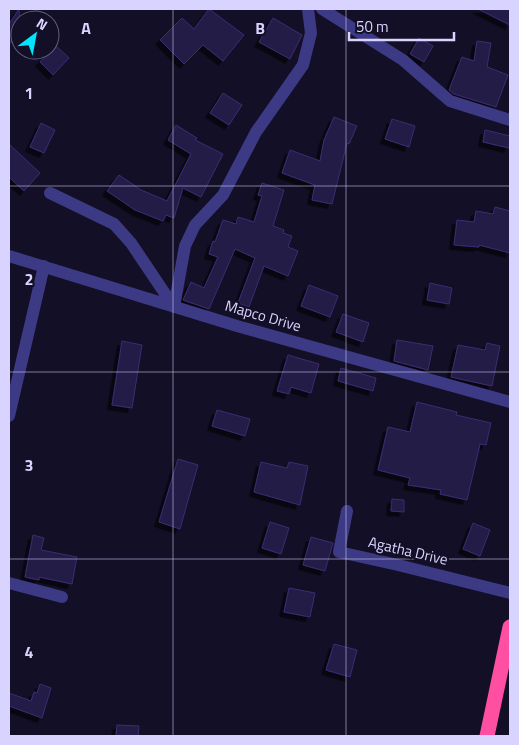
<svg xmlns="http://www.w3.org/2000/svg" width="519" height="745" font-family="'Titillium Web',sans-serif">
<style>
.building{fill:#241b47;stroke:#3b2d73;filter:url(#shadow)}
.lines{fill:none;stroke-linecap:round;stroke-linejoin:round}
.street{stroke:#3d3a85;stroke-width:12}
.highway{stroke:#ff4fa3;stroke-width:15}
.grid{fill:none;stroke:#d9d4ff;stroke-width:1;stroke-opacity:0.55}
.labels{text-anchor:middle;stroke-width:4.5;stroke-linejoin:round;paint-order:stroke}
.street-label{font-size:15px;fill:#d9d4ff;stroke:#130f26}
.grid-label{font-size:16px;text-anchor:middle;font-weight:bold;fill:#d9d4ff;stroke:#130f26;stroke-width:4.5;stroke-linejoin:round;paint-order:stroke}
</style>
<defs>
<filter id="shadow"><feDropShadow dx="-4.5" dy="4.5" stdDeviation="0" flood-color="#0009"/></filter>
</defs>
<rect width="100%" height="100%" fill="#130f26"/>
<!-- building -->
<path class="building" d="M 19,9 L 20,28 L 9,45 L 9,24 Z
M 209,9 L 244,35 L 223,61 L 203,45 L 184,64 L 160,40 L 182,18 L 194,29 Z
M 478,9 L 510,9 L 510,25 Z
M 273,18 L 302,35 L 290,59 L 259,42 Z
M 419,38 L 433,46 L 424,62 L 410,54 Z
M 477,41 L 491,43 L 487,67 L 508,75 L 496,107 L 454,94 L 449,90 L 462,57 L 474,61 Z
M 55,45 L 69,58 L 53,75 L 40,62 Z
M 223,93 L 242,105 L 229,125 L 210,113 Z
M 334,117 L 357,126 L 349,144 L 347,143 L 332,204 L 312,200 L 315,185 L 282,173 L 290,150 L 320,161 L 324,140 Z
M 392,119 L 415,126 L 409,147 L 385,139 Z
M 41,123 L 55,130 L 44,153 L 30,147 Z
M 176,125 L 197,138 L 195,140 L 223,154 L 201,197 L 183,188 L 174,218 L 166,215 L 163,221 L 135,210 L 107,191 L 119,175 L 141,190 L 167,201 L 191,154 L 168,140 Z
M 485,130 L 510,136 L 509,148 L 483,142 Z
M 9,144 L 40,173 L 24,191 L 9,177 Z
M 262,183 L 284,190 L 273,226 L 284,230 L 283,233 L 292,236 L 288,247 L 298,251 L 288,276 L 264,266 L 249,307 L 238,303 L 255,258 L 235,249 L 209,309 L 183,300 L 191,282 L 204,288 L 218,257 L 209,254 L 213,241 L 215,242 L 223,220 L 236,224 L 238,217 L 254,222 L 262,196 L 258,195 Z
M 495,207 L 510,211 L 510,253 L 479,245 L 479,247 L 454,245 L 457,220 L 474,222 L 476,211 L 493,214 Z
M 430,283 L 452,288 L 449,304 L 427,300 Z
M 309,285 L 338,296 L 330,317 L 301,306 Z
M 343,314 L 369,323 L 363,342 L 336,332 Z
M 397,340 L 433,346 L 428,370 L 394,361 Z
M 122,341 L 142,345 L 132,408 L 112,405 Z
M 487,343 L 500,346 L 492,386 L 451,377 L 458,345 L 485,350 Z
M 288,355 L 319,364 L 311,393 L 291,387 L 289,394 L 277,391 Z
M 341,368 L 376,378 L 373,391 L 338,381 Z
M 417,402 L 457,412 L 456,415 L 491,423 L 486,445 L 480,444 L 467,500 L 440,494 L 441,490 L 408,485 L 410,478 L 378,470 L 388,427 L 410,432 Z
M 217,410 L 250,419 L 245,436 L 212,426 Z
M 178,459 L 198,465 L 180,529 L 159,522 Z
M 261,462 L 287,468 L 289,462 L 308,466 L 300,505 L 254,492 Z
M 392,499 L 404,500 L 404,512 L 391,511 Z
M 270,522 L 289,528 L 281,554 L 262,548 Z
M 473,523 L 490,530 L 480,556 L 463,549 Z
M 33,535 L 44,538 L 41,550 L 77,557 L 72,584 L 39,577 L 39,580 L 25,577 Z
M 311,537 L 333,543 L 325,571 L 303,565 Z
M 289,588 L 315,593 L 310,617 L 284,612 Z
M 334,644 L 357,650 L 350,677 L 326,670 Z
M 40,684 L 51,688 L 42,718 L 9,706 L 9,693 L 31,701 L 34,692 L 37,693 Z
M 117,725 L 139,726 L 138,736 L 116,736 Z"/>
<g class="lines">
<!-- street -->
<path class="street" d="M 322,9 L 403,60 L 450,101 L 510,120
M 50,193 L 114,224 L 131,243 L 174,307 L 185,246 L 195,225 L 223,195 L 256,132 L 303,65 L 311,33 L 308,9
M 9,256 L 237,326 L 510,402
M 9,416 L 44,266
M 347,511 L 339,552 L 398,565 L 510,593
M 9,583 L 62,597"/>
<!-- highway -->
<path class="highway" d="M 487,736 L 510,627"/>
</g>
<!-- grid -->
<path class="grid" d="M 173,9 L 173,736M 346,9 L 346,736M 9,186 L 510,186M 9,372 L 510,372M 9,559 L 510,559"/>
<g class="labels">
<!-- street labels -->
<g class="street-label">
<text transform="translate(263 316) rotate(16)" y="5">Mapco Drive</text>
<text transform="translate(408 551) rotate(13)" y="5">Agatha Drive</text>
</g>
</g>
<g class="grid-label">
<text x="86" y="34">A</text>
<text x="260" y="34">B</text>
<text x="29" y="99">1</text>
<text x="29" y="285">2</text>
<text x="29" y="471">3</text>
<text x="29" y="658">4</text>
</g>
<!-- border -->
<rect width="519" height="745" fill="none" stroke="#d9d4ff" stroke-width="20"/>
<!-- north arrow -->
<g transform="translate(35 35) rotate(32)"><circle r="24" fill="#130f26" stroke="#625e7d"/>
<path d="M0-4L9 19L0 12L-9 19Z" fill="#00e5ff"/>
<text y="-8" font-size="14" font-weight="bold" text-anchor="middle" fill="#d9d4ff">N</text>
</g>
<!-- scale -->
<path d="M349 32v8h105v-8" fill="none" stroke="#d9d4ff" stroke-width="2.5"/>
<text x="356" y="32" font-size="15" fill="#d9d4ff" stroke="#130f26" stroke-width="4" paint-order="stroke">50 m</text>
</svg>
